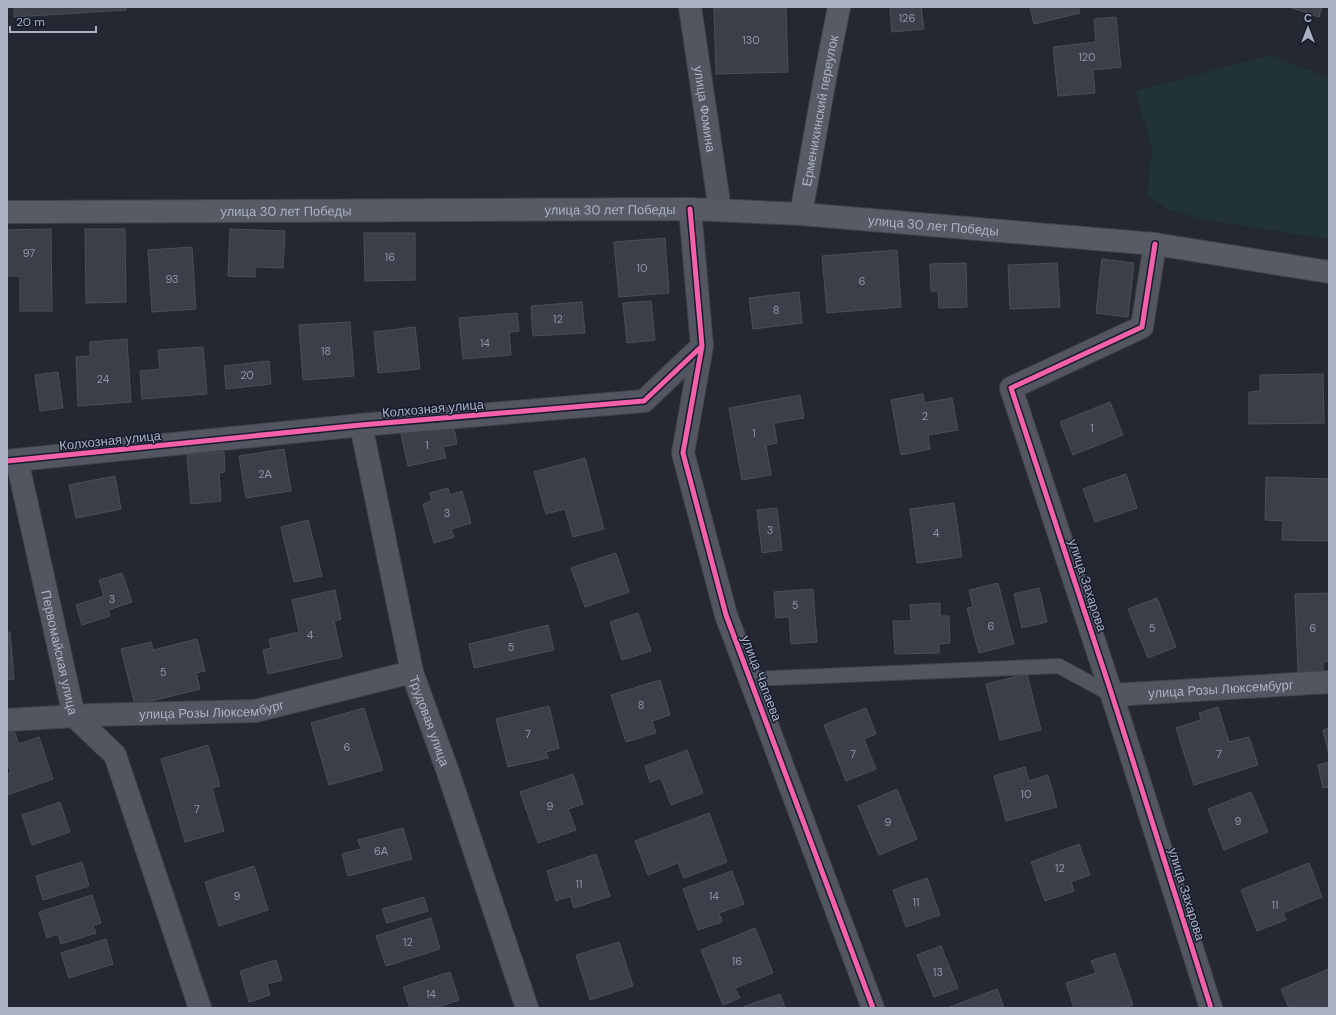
<svg xmlns="http://www.w3.org/2000/svg" width="1336" height="1015" font-family="'DM Sans',sans-serif">
<style>
.green{fill:#213238}
.building{fill:#3b3f49;stroke:#4b4f5a}
.lines{fill:none;stroke-linecap:round;stroke-linejoin:round}
.lane-casing{stroke:#40434c;stroke-width:16}
.street-casing{stroke:#40434c;stroke-width:24}
.secondary-casing{stroke:#40434c;stroke-width:24}
.lane{stroke:#535661;stroke-width:14}
.street{stroke:#535661;stroke-width:22}
.secondary{stroke:#575b66;stroke-width:22}
.cycleway-casing{stroke:#171d2d;stroke-width:8}
.cycleway{stroke:#f560ab;stroke-width:5}
.labels{text-anchor:middle;stroke-width:3;stroke-linejoin:round;paint-order:stroke}
.number-label{font-size:11px;fill:#8f95a7}
.street-label{font-size:13px;fill:#abb2c6;stroke:#171d2d}
</style>
<rect width="100%" height="100%" fill="#242832"/>
<!-- green -->
<path class="green" d="M 1270,55 L 1329,78 L 1329,239 L 1205,220 L 1170,210 L 1147,195 L 1152,150 L 1136,91 Z"/>
<!-- building -->
<path class="building" d="M 14,7 L 126,7 L 126,10 L 14,17 Z
M 739,7 L 786,7 L 788,72 L 716,74 L 714,8 Z
M 890,7 L 921,7 L 924,29 L 892,32 Z
M 1030,7 L 1078,7 L 1080,13 L 1034,24 Z
M 1292,7 L 1322,7 L 1319,17 L 1292,8 Z
M 1116,17 L 1121,67 L 1093,70 L 1095,93 L 1058,96 L 1053,47 L 1096,42 L 1094,19 Z
M 51,229 L 52,311 L 20,311 L 20,276 L 7,276 L 7,230 Z
M 85,229 L 125,229 L 126,302 L 86,303 Z
M 230,229 L 285,231 L 283,268 L 255,267 L 255,277 L 228,276 Z
M 364,233 L 415,233 L 415,280 L 365,281 Z
M 665,238 L 669,293 L 619,297 L 614,242 Z
M 192,247 L 196,309 L 152,312 L 148,250 Z
M 897,250 L 901,307 L 827,313 L 822,256 Z
M 1102,259 L 1134,263 L 1128,317 L 1096,313 Z
M 966,263 L 967,307 L 939,308 L 938,291 L 931,291 L 930,264 Z
M 1057,263 L 1060,307 L 1010,309 L 1008,265 Z
M 799,292 L 802,323 L 753,329 L 749,298 Z
M 651,301 L 655,340 L 627,343 L 623,303 Z
M 582,302 L 585,333 L 533,336 L 531,306 Z
M 517,313 L 519,331 L 509,332 L 511,355 L 463,359 L 459,318 Z
M 350,322 L 354,376 L 303,380 L 299,325 Z
M 415,327 L 420,369 L 378,373 L 374,332 Z
M 127,339 L 131,402 L 78,406 L 76,357 L 90,356 L 90,342 Z
M 203,347 L 207,394 L 142,399 L 140,371 L 160,369 L 158,350 Z
M 269,361 L 271,384 L 226,389 L 224,366 Z
M 58,372 L 63,408 L 40,411 L 35,375 Z
M 1323,374 L 1324,423 L 1249,424 L 1249,392 L 1260,391 L 1260,375 Z
M 923,394 L 924,403 L 952,398 L 958,430 L 928,435 L 930,449 L 901,455 L 891,400 Z
M 800,395 L 804,418 L 774,423 L 777,443 L 766,445 L 771,475 L 742,480 L 729,408 Z
M 1110,402 L 1123,435 L 1073,455 L 1060,422 Z
M 453,423 L 457,444 L 443,447 L 446,458 L 408,466 L 401,434 Z
M 284,449 L 291,491 L 246,498 L 239,456 Z
M 224,452 L 225,472 L 219,473 L 221,501 L 191,504 L 187,455 Z
M 585,458 L 604,529 L 573,537 L 565,509 L 546,514 L 534,472 Z
M 1126,474 L 1137,508 L 1095,522 L 1083,489 Z
M 115,476 L 121,509 L 76,518 L 69,485 Z
M 1266,477 L 1329,479 L 1329,541 L 1282,540 L 1283,521 L 1265,520 Z
M 448,488 L 450,495 L 462,491 L 471,523 L 451,529 L 454,537 L 434,543 L 423,504 L 432,501 L 430,493 Z
M 954,503 L 962,557 L 917,563 L 910,509 Z
M 777,508 L 782,550 L 762,553 L 757,510 Z
M 308,520 L 322,576 L 294,582 L 281,527 Z
M 616,553 L 629,592 L 585,607 L 571,568 Z
M 122,573 L 132,602 L 108,610 L 110,616 L 82,625 L 76,605 L 104,596 L 99,580 Z
M 998,583 L 1014,644 L 979,653 L 967,608 L 973,607 L 969,590 Z
M 1039,588 L 1047,622 L 1022,628 L 1014,594 Z
M 813,589 L 817,642 L 791,644 L 789,617 L 776,618 L 774,592 Z
M 335,590 L 341,619 L 334,621 L 342,657 L 268,674 L 263,650 L 271,648 L 269,639 L 299,632 L 292,600 Z
M 1329,593 L 1329,661 L 1323,662 L 1323,671 L 1298,672 L 1295,594 Z
M 1157,598 L 1176,647 L 1148,658 L 1128,609 Z
M 940,603 L 940,616 L 949,616 L 950,643 L 939,644 L 939,653 L 895,654 L 893,621 L 911,621 L 910,605 Z
M 638,613 L 651,651 L 622,660 L 610,622 Z
M 548,625 L 554,650 L 474,668 L 469,644 Z
M 7,632 L 10,632 L 14,679 L 7,680 Z
M 197,639 L 205,671 L 196,673 L 200,689 L 135,705 L 121,649 L 151,642 L 153,650 Z
M 1027,674 L 1041,730 L 1000,740 L 986,684 Z
M 660,680 L 670,715 L 652,721 L 656,733 L 626,742 L 611,695 Z
M 549,706 L 559,748 L 546,752 L 548,758 L 508,767 L 496,719 Z
M 1218,707 L 1229,742 L 1249,737 L 1258,765 L 1194,785 L 1176,728 L 1201,720 L 1199,713 Z
M 364,708 L 383,770 L 329,785 L 311,723 Z
M 866,708 L 876,734 L 864,739 L 876,769 L 846,781 L 824,725 Z
M 1329,728 L 1329,755 L 1323,730 Z
M 14,731 L 19,744 L 39,737 L 53,779 L 7,795 L 7,774 L 11,773 L 7,761 L 7,734 Z
M 208,745 L 220,786 L 212,788 L 224,831 L 185,842 L 161,759 Z
M 687,750 L 703,793 L 671,805 L 661,778 L 650,782 L 645,766 Z
M 1329,762 L 1329,787 L 1323,788 L 1318,765 Z
M 1025,767 L 1029,781 L 1048,775 L 1057,807 L 1006,821 L 994,776 Z
M 573,774 L 583,804 L 568,809 L 576,830 L 538,843 L 520,792 Z
M 897,789 L 917,839 L 879,855 L 858,806 Z
M 1251,792 L 1268,832 L 1224,850 L 1208,809 Z
M 60,802 L 70,832 L 32,845 L 22,815 Z
M 709,813 L 727,862 L 684,878 L 678,863 L 648,875 L 635,841 Z
M 403,828 L 412,859 L 348,876 L 342,854 L 361,849 L 358,840 Z
M 1079,844 L 1090,875 L 1071,882 L 1074,891 L 1045,901 L 1031,862 Z
M 596,854 L 610,896 L 574,908 L 570,896 L 556,901 L 547,871 Z
M 82,862 L 89,886 L 43,900 L 36,876 Z
M 1309,863 L 1322,897 L 1283,913 L 1286,920 L 1257,931 L 1241,890 Z
M 254,866 L 268,910 L 219,926 L 205,882 Z
M 732,871 L 744,904 L 719,913 L 722,922 L 698,930 L 683,889 Z
M 927,878 L 940,915 L 906,927 L 893,890 Z
M 92,895 L 101,923 L 93,926 L 96,933 L 61,944 L 58,934 L 47,938 L 39,912 Z
M 424,897 L 428,911 L 387,923 L 382,909 Z
M 431,918 L 440,949 L 386,966 L 376,936 Z
M 755,928 L 773,973 L 735,988 L 740,998 L 723,1005 L 701,950 Z
M 106,939 L 113,964 L 69,978 L 61,953 Z
M 619,942 L 633,986 L 590,1000 L 576,955 Z
M 941,946 L 958,988 L 934,997 L 917,955 Z
M 1115,953 L 1133,1005 L 1124,1008 L 1074,1008 L 1066,983 L 1096,973 L 1091,961 Z
M 276,960 L 282,980 L 267,984 L 270,995 L 249,1002 L 240,971 Z
M 1329,969 L 1329,1008 L 1289,1008 L 1281,989 Z
M 450,972 L 459,1000 L 435,1008 L 410,1008 L 403,987 Z
M 997,989 L 1004,1008 L 947,1008 Z
M 780,994 L 785,1008 L 743,1008 L 743,1007 Z"/>
<g class="lines">
<!-- lane casing -->
<g class="lane-casing">
<path id="lane" d="M 751,679 L 1059,666 L 1112,695"/>
</g>
<!-- street casing -->
<g class="street-casing">
<g id="street">
<path id="s1" d="M 690,7 L 720,210"/>
<path d="M 1155,244 L 1142,327 L 1011,388 L 1112,695 L 1211,1008"/>
<path d="M 702,346 L 683,453 L 726,615 L 873,1008"/>
<path id="s2" d="M 361,425 L 412,672 L 448,772 L 527,1008"/>
<path id="s3" d="M 17,460 L 74,716 L 115,755 L 200,1008"/>
<path d="M 7,461 L 361,425 L 644,401 L 702,346 L 690,209"/>
<path id="s4" d="M 1112,695 L 1329,682"/>
<path id="s5" d="M 7,720 L 93,715 L 255,711 L 412,672"/>
</g>
</g>
<!-- secondary casing -->
<g class="secondary-casing">
<g id="secondary">
<path id="s6" d="M 7,212 L 690,209 L 801,214 L 1155,244 L 1329,272"/>
<path id="s7" d="M 801,214 L 826,73 L 839,7"/>
</g>
</g>
<!-- lane -->
<use href="#lane" class="lane"/>
<!-- street -->
<use href="#street" class="street"/>
<!-- secondary -->
<use href="#secondary" class="secondary"/>
<!-- cycleway casing -->
<g class="cycleway-casing">
<path id="cycleway" d="M 1155,244 L 1142,327 L 1011,388 L 1112,695 L 1211,1008
M 702,346 L 683,453 L 726,615 L 873,1008
M 7,461 L 361,425 L 644,401 L 702,346 L 690,209"/>
</g>
<!-- cycleway -->
<use href="#cycleway" class="cycleway"/>
</g>
<g class="labels">
<!-- number labels -->
<g class="number-label">
<text x="907" y="22">126</text>
<text x="751" y="44">130</text>
<text x="1087" y="61">120</text>
<text x="29" y="257">97</text>
<text x="390" y="261">16</text>
<text x="642" y="272">10</text>
<text x="172" y="283">93</text>
<text x="862" y="285">6</text>
<text x="776" y="314">8</text>
<text x="558" y="323">12</text>
<text x="485" y="347">14</text>
<text x="326" y="355">18</text>
<text x="247" y="379">20</text>
<text x="103" y="383">24</text>
<text x="925" y="420">2</text>
<text x="1092" y="432">1</text>
<text x="754" y="437">1</text>
<text x="427" y="449">1</text>
<text x="265" y="478">2А</text>
<text x="447" y="517">3</text>
<text x="770" y="534">3</text>
<text x="936" y="537">4</text>
<text x="112" y="603">3</text>
<text x="795" y="609">5</text>
<text x="991" y="630">6</text>
<text x="1152" y="632">5</text>
<text x="1313" y="632">6</text>
<text x="310" y="639">4</text>
<text x="511" y="651">5</text>
<text x="163" y="676">5</text>
<text x="641" y="709">8</text>
<text x="528" y="738">7</text>
<text x="347" y="751">6</text>
<text x="853" y="758">7</text>
<text x="1219" y="758">7</text>
<text x="1026" y="798">10</text>
<text x="550" y="810">9</text>
<text x="197" y="813">7</text>
<text x="1238" y="825">9</text>
<text x="888" y="826">9</text>
<text x="381" y="855">6А</text>
<text x="1060" y="872">12</text>
<text x="579" y="888">11</text>
<text x="237" y="900">9</text>
<text x="714" y="900">14</text>
<text x="916" y="906">11</text>
<text x="1275" y="909">11</text>
<text x="408" y="946">12</text>
<text x="737" y="965">16</text>
<text x="938" y="976">13</text>
<text x="431" y="998">14</text>
</g>
<!-- street labels -->
<g class="street-label">
<text dy="5" stroke="none"><textPath href="#s1" startOffset="103">улица Фомина</textPath></text>
<text dy="5" stroke="none"><textPath href="#s7" startOffset="105">Ерменихинский переулок</textPath></text>
<text dy="5" stroke="none"><textPath href="#s6" startOffset="603">улица 30 лет Победы</textPath></text>
<text dy="5" stroke="none"><textPath href="#s6" startOffset="279">улица 30 лет Победы</textPath></text>
<text dy="5" stroke="none"><textPath href="#s6" startOffset="927">улица 30 лет Победы</textPath></text>
<text transform="translate(433 408) rotate(-5)" y="5">Колхозная улица</text>
<text transform="translate(110 440) rotate(-6)" y="5">Колхозная улица</text>
<text transform="translate(1088 585) rotate(72)" y="5">улица Захарова</text>
<text dy="5" stroke="none"><textPath href="#s3" startOffset="197">Первомайская улица</textPath></text>
<text transform="translate(762 678) rotate(69)" y="5">улица Чапаева</text>
<text dy="5" stroke="none"><textPath href="#s4" startOffset="109">улица Розы Люксембург</textPath></text>
<text dy="5" stroke="none"><textPath href="#s5" startOffset="205">улица Розы Люксембург</textPath></text>
<text dy="5" stroke="none"><textPath href="#s2" startOffset="304">Трудовая улица</textPath></text>
<text transform="translate(1187 894) rotate(73)" y="5">улица Захарова</text>
</g>
</g>
<!-- border -->
<rect width="1336" height="1015" fill="none" stroke="#abb2c6" stroke-width="16"/>
<!-- north arrow -->
<g transform="translate(1308 28)" stroke="#171d2d" stroke-width="3" paint-order="stroke">
<path d="M0-3L7 15L0 10L-7 15Z" fill="#abb2c6"/>
<text y="-6" font-size="11" font-weight="bold" text-anchor="middle" fill="#abb2c6">С</text>
</g>
<!-- scale -->
<path d="M10 26v6h86v-6" fill="none" stroke="#abb2c6" stroke-width="2"/>
<text x="16" y="26" font-size="12" fill="#abb2c6" stroke="#171d2d" stroke-width="3" paint-order="stroke">20 m</text>
</svg>
